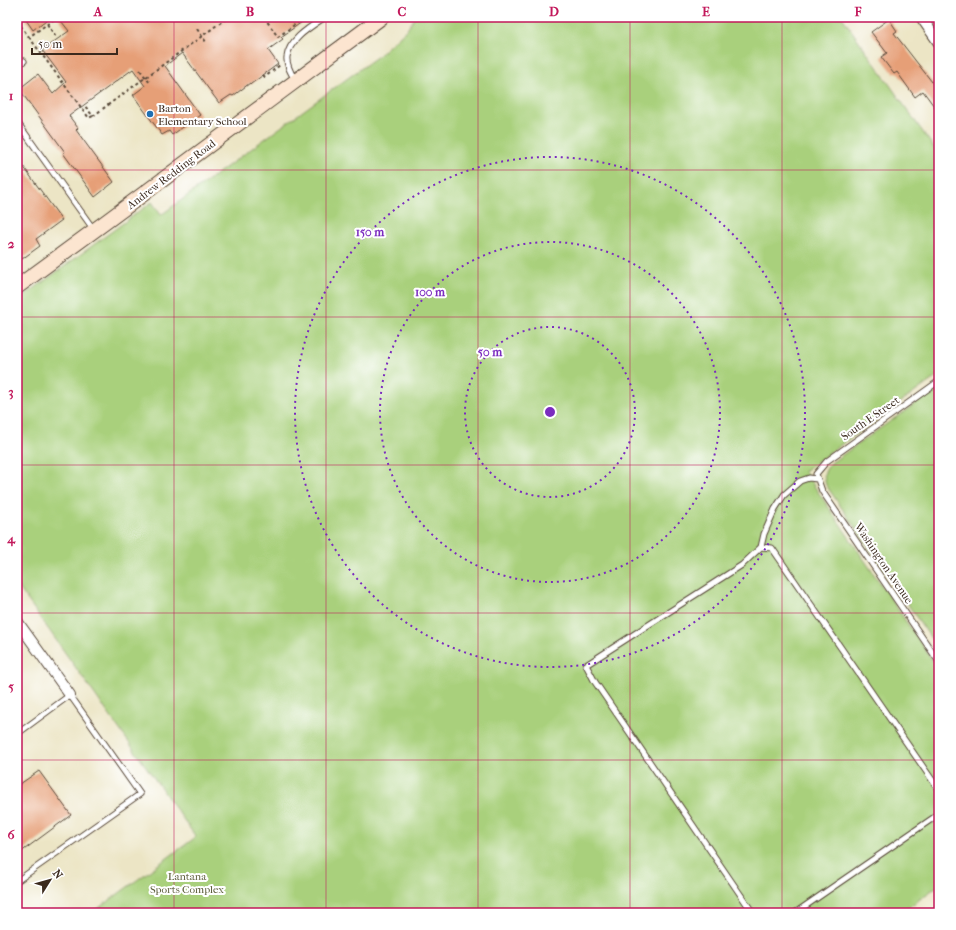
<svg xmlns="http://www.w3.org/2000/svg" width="956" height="930" font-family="'IM FELL French Canon',serif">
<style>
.green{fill:#a9d07b;stroke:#727d4c}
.building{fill:#e69f77}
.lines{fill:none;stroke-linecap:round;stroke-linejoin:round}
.lane-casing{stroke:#564637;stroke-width:7}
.street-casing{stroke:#564637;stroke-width:12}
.secondary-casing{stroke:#564637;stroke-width:16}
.path{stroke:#564637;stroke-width:2;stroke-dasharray:3 3;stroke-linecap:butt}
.lane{stroke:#fff;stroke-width:5}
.street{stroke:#fff;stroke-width:10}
.secondary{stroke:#fce5d0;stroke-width:14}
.grid{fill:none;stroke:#c2185b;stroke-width:1;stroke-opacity:0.55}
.ring{fill:none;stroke:#7b2cbf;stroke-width:2;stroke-dasharray:2 4}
.poi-dot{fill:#1f6fb2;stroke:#fff;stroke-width:1.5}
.labels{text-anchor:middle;stroke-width:4;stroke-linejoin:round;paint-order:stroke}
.poi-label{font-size:11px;fill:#3b2a1e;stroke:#fff;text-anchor:start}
.street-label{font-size:11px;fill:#3b2a1e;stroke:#fff}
.park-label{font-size:11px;fill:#5c5c3a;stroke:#fff}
.centre{fill:#7b2cbf;stroke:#fff;stroke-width:2}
.ring-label{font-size:12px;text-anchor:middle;font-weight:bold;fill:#7b2cbf;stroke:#fff;stroke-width:4;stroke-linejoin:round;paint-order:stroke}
.neatline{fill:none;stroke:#c2185b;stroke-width:1.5}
.grid-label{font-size:13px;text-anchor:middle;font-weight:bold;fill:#c2185b}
</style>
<rect width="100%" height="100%" fill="#fff"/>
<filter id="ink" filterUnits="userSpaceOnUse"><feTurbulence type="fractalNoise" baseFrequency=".025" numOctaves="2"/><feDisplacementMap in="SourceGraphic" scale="8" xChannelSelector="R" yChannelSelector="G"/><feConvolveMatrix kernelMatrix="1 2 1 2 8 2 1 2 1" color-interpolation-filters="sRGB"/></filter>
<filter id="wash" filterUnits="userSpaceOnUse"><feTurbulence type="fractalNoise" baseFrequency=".012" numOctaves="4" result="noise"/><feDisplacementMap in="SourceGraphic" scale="16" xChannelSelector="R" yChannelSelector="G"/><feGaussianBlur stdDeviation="0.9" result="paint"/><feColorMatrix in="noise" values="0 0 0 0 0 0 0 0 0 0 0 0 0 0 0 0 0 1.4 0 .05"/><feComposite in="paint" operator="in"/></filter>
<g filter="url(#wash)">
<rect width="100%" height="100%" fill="#ece5c5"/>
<!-- green -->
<path class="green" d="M 415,17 L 842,17 L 939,155 L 939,375 L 804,471 L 939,670 L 939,885 L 901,913 L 92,913 L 196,837 L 17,585 L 17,301 L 152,202 L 161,215 L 378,56 L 408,28 Z
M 939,387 L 939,650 L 826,485 C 823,475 824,471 831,463 Z"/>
<g id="blocks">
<!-- building -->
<path class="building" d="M 24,17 L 50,17 L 33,30 Z
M 58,17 L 309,17 L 281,37 L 283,39 L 268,50 L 278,64 L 251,84 L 250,83 L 233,96 L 231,95 L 219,103 L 182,53 L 165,66 L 200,115 L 172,135 L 169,131 L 162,135 L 133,95 L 145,86 L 133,69 L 69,116 L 78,128 L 76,130 L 114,182 L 95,197 L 63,153 L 65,152 L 19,89 L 38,74 L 53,94 L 66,82 L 42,50 L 69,31 Z
M 889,19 L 897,31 L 894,33 L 939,91 L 939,113 L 923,91 L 915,97 L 897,72 L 894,74 L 881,57 L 887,53 L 871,32 Z
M 23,166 L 62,220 L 36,239 L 40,246 L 22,259 L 17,251 L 17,170 Z
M 39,771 L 71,815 L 17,855 L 17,786 Z"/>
</g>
</g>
<g filter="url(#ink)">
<use href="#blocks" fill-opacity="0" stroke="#564637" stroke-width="1"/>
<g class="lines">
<!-- lane casing -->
<g class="lane-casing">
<path id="lane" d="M 17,66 L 24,61
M 295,80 C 291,73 286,65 287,57 C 289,39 312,26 325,17
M 17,122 L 94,230
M 939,381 L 827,461 L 816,474 L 822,491 L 939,662
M 761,547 L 772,548 L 939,790
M 17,734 L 70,695 L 140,794 L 17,881
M 753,913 L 595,682 L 586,665 L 742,565 L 761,547 L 764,534 L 775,509 L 784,495 L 800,481 L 809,478 L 817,479
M 795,913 L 939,814"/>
</g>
<!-- street casing -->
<g class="street-casing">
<path id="street" d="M 921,17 L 939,43
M 17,621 L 70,695"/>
</g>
<!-- secondary casing -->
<g class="secondary-casing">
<path id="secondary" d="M 17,287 L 107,221 L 382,17"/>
</g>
<!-- path -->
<path class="path" d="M 264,17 L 278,37 L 305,17
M 17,21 L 29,37 L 57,17
M 47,24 L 57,39
M 197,29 L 206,42
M 29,37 L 89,118 L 93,116 L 84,105
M 140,70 L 150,83
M 263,75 L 265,77 L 280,65
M 93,116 L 228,17"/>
<!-- lane -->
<use href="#lane" class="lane"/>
<!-- street -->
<use href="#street" class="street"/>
<!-- secondary -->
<use href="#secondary" class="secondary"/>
</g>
</g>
<!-- grid -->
<path class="grid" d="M 174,17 L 174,913M 326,17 L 326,913M 478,17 L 478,913M 630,17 L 630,913M 782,17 L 782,913M 17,170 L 939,170M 17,317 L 939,317M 17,465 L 939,465M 17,613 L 939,613M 17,760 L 939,760"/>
<!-- distance rings -->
<g class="ring">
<circle cx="550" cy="412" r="85"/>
<circle cx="550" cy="412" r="170"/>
<circle cx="550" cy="412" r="255"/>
</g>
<!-- markers -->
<circle class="poi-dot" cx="150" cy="114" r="4"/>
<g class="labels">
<!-- poi labels -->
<g class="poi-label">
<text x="158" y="112">Barton<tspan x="158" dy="13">Elementary School</tspan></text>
</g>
<!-- street labels -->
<g class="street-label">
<text transform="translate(171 174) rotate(-37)" y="4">Andrew Redding Road</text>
<text transform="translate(870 418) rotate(-35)" y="4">South E Street</text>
<text transform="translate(884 563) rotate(56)" y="4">Washington Avenue</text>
</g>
<!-- park labels -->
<g class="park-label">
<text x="187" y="880">Lantana<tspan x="187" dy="13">Sports Complex</tspan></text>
</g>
</g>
<circle cx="550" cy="412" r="6" class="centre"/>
<g class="ring-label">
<text x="370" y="236">150 m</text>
<text x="430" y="296">100 m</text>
<text x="490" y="356">50 m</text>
</g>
<!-- margin -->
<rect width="956" height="930" fill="none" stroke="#fff" stroke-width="44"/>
<!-- north arrow -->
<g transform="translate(50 880) rotate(53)" stroke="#ffffff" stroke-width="3" paint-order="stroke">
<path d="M0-3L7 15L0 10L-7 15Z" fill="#3b2a1e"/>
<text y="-6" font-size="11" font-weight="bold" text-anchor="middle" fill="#3b2a1e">N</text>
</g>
<!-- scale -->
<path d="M32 48v6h85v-6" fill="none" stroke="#3b2a1e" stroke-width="2"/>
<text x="38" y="48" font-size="12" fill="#3b2a1e" stroke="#ffffff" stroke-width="3" paint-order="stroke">50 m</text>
<rect x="22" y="22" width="912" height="886" class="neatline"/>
<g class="grid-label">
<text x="98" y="16">A</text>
<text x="250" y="16">B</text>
<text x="402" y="16">C</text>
<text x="554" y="16">D</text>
<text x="706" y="16">E</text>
<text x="858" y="16">F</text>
<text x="11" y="100">1</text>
<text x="11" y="248">2</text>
<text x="11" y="396">3</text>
<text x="11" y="543">4</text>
<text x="11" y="691">5</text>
<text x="11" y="839">6</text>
</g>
</svg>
